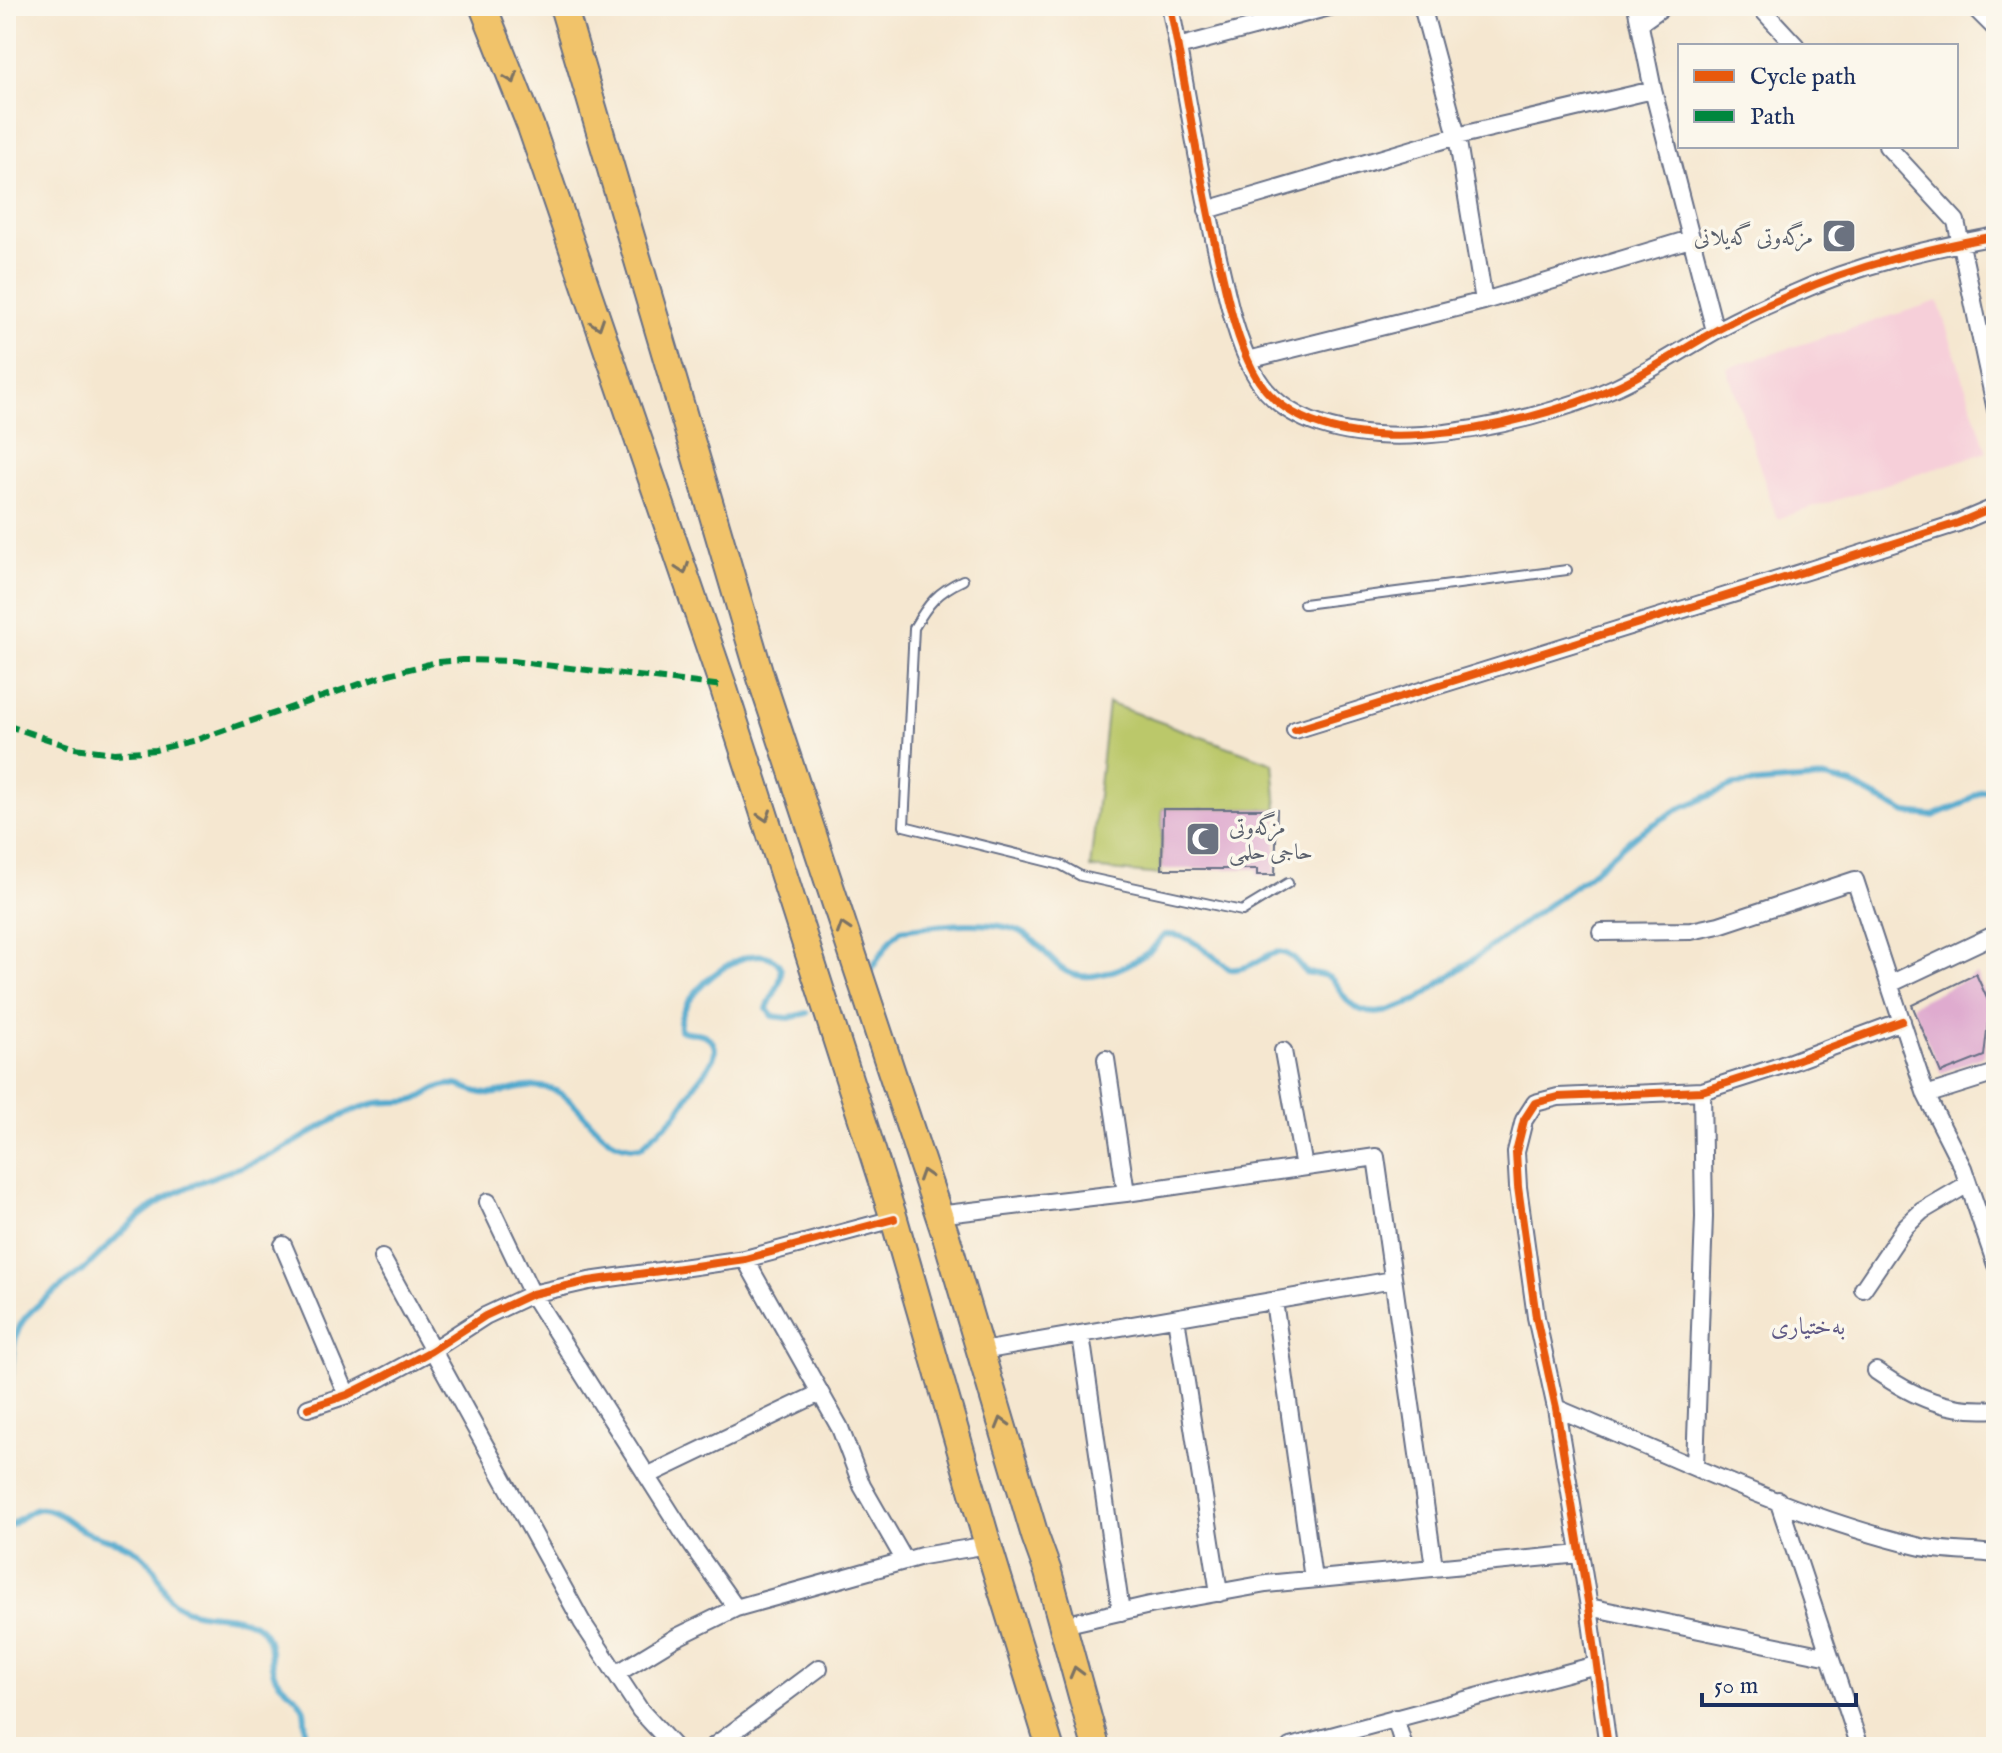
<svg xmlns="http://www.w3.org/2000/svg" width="2002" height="1753" font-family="'IM FELL English',Amiri,serif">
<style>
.built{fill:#f6cfd9}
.green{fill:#bbc86a;stroke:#6b7c64;stroke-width:2}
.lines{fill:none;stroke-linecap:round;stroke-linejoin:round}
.stream{stroke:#4fa8cd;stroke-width:6}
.building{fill:#dfabcf}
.lane-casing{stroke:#676f86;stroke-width:12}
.street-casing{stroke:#676f86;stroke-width:20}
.primary-casing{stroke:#676f86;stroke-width:30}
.lane{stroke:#fff;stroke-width:8}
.street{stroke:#fff;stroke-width:16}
.primary{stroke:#f1c36a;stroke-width:26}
.quiet{stroke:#00873e;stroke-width:6;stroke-dasharray:12 6;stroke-linecap:butt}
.cycleway-casing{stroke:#fbf7ec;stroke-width:13}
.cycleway{stroke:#e8590c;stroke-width:8}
.oneway{stroke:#7b7263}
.labels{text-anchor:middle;stroke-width:7;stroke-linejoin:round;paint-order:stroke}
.worship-label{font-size:22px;fill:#5b616d;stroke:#fbf7ec;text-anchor:end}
.neighbourhood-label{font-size:24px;fill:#605a86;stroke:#fbf7ec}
</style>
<rect width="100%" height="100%" fill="#fbf7ec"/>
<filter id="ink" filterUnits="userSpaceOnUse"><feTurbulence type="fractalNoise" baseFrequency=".0125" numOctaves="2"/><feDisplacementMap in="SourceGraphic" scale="16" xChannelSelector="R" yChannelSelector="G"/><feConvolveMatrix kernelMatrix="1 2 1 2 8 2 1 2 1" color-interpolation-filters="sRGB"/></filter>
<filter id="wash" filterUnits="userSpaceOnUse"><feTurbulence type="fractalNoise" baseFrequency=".006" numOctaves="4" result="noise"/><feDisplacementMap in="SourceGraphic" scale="32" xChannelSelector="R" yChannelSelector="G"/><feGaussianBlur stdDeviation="1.8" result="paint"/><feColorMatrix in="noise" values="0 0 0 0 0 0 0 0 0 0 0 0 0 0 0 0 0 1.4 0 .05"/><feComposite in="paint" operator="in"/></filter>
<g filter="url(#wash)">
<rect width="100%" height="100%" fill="#f5e7d0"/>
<!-- built -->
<path class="built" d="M 1938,301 L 1987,452 L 1777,519 L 1727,368 Z"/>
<!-- green -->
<path class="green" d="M 1108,703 L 1273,763 L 1277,809 L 1163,809 L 1160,875 L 1090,868 Z"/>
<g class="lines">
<!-- stream -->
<path class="stream" d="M 870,971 L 892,938 L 901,930 C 934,926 988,918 1019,931 C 1036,938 1047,957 1061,968 C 1085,987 1124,969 1147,953 C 1154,949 1158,941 1164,935 C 1190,932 1210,955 1230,969 C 1264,972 1275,928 1305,972 C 1313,974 1322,973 1330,978 C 1338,984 1342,996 1350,1003 C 1372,1022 1394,1009 1417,1000 L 1588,876 L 1636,835 L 1677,810 L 1734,785 L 1826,778 L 1853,785 L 1906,813 L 1933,816 L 1962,804 L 1982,791 L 1996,789
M 6,1407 C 15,1380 8,1349 21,1324 C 30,1307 65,1285 81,1272 C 104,1252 123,1228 148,1210 C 187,1180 238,1172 281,1150 C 310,1135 340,1112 373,1104 C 387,1100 402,1104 415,1100 C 427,1096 435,1086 448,1085 C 463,1083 474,1094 489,1094 C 506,1093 525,1084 543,1087 C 585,1093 592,1152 642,1147 C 651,1134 663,1129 673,1118 C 682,1108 687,1097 694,1086 C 702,1074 726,1052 709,1038 C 701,1030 690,1035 680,1030 C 675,998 742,940 773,959 C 778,962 782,968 781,975 C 780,988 770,997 767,1009 L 772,1016 L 789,1018 L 807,1013
M 6,1528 C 15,1523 28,1511 37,1509 C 58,1507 69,1525 86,1532 C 113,1543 130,1540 151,1564 C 161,1576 164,1598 177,1605 C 201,1620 236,1610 259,1627 C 275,1640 267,1662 276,1678 C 284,1690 300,1696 304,1710 C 306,1722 305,1735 308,1747"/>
</g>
<g id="blocks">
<!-- building -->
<path class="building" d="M 1163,809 L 1277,809 L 1275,875 L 1257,875 L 1257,869 L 1162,869 Z
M 1976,974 L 1990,1005 L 1984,1056 L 1941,1073 L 1912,1005 Z"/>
</g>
</g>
<g filter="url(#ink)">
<use href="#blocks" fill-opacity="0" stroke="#676f86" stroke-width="2"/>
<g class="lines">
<!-- lane casing -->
<g class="lane-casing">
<path id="lane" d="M 963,580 C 937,592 928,604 914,628 L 904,826 L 1061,865 L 1081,876 L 1242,911 L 1288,883
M 1304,604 L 1567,570"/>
</g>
<!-- street casing -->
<g class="street-casing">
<path id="street" d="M 1170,6 C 1187,91 1199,177 1219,261 C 1228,299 1235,336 1253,371 C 1309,480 1529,427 1616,387 C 1651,371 1683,349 1717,330 C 1741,317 1767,305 1793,294 C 1857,265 1927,249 1996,236
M 1422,6 L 1457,136 L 1484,301
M 1636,6 L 1653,90 L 1715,331
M 1759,6 L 1796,46
M 1973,6 L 1996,29
M 1640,23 L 1664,6
M 1178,47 L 1333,6
M 1887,146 L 1956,221 L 1996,410
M 1207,210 L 1457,136 L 1653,90
M 1248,360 L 1484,301 L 1690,239
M 1295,730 L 1845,559 L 1958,523 L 1996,507
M 1601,932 L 1691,931 L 1719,925 L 1855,880 L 1926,1095 L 1963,1168 L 1996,1265
M 1890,984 L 1996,934
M 1283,1051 L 1304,1167
M 1106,1059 L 1126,1193
M 1926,1095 L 1996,1073
M 488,1202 L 532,1294 L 684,1534 L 736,1608
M 937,1215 L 1126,1193 L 1376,1157 L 1434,1567
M 283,1245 L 347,1395
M 382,1258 L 582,1622 L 640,1710 L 674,1747
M 745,1259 L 840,1428 L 862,1486 L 905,1561
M 1863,1289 L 1905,1227 L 1922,1211 L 1968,1184
M 1274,1301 L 1313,1579
M 1176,1318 L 1219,1593
M 1081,1335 L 1121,1612
M 982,1351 L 1393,1280
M 1876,1371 C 1914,1397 1949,1413 1996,1409
M 308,1408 L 347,1395 L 383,1377 L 431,1351 L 485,1316 L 532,1294 L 589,1281 L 745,1259 L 894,1219
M 1556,1408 C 1674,1457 1792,1516 1917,1546 C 1942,1552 1970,1551 1996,1554
M 1695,1466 L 1704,1217 L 1702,1091
M 647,1476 L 820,1393
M 1778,1500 L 1860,1747
M 1589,1607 L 1830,1657
M 1063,1625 L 1150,1605 L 1266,1584 L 1580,1554
M 616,1674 L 675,1638 L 736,1608 L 922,1556 L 988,1545
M 1395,1718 L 1404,1747
M 713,1747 L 819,1668
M 1290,1747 L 1596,1665
M 1608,1747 L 1589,1607 L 1556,1408 L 1536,1317 L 1518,1187 L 1516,1152 L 1524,1120 L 1535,1103 L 1558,1097 L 1702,1091 L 1780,1066 L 1902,1021"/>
</g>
<!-- primary casing -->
<g class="primary-casing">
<path id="primary" d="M 483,6 L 531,127 L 723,686 L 894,1219 L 988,1545 L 1050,1747
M 563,6 L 761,678 L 946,1236 L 1035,1536 L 1048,1572 L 1096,1747"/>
</g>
<!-- lane -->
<use href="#lane" class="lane"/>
<!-- street -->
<use href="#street" class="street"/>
<!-- primary -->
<use href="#primary" class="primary"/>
<!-- quiet -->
<path class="quiet" d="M 6,725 L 74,748 L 115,753 L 155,750 L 196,740 L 389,674 L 437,662 L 462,660 L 511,661 L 723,686"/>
<!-- cycleway casing -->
<g class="cycleway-casing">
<path id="cycleway" d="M 1170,6 C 1187,91 1199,177 1219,261 C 1228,299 1235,336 1253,371 C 1309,480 1529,427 1616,387 C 1651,371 1683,349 1717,330 C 1741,317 1767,305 1793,294 C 1857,265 1927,249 1996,236
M 1295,730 L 1845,559 L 1958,523 L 1996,507
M 308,1408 L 347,1395 L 383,1377 L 431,1351 L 485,1316 L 532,1294 L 589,1281 L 745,1259 L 894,1219
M 1608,1747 L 1589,1607 L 1556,1408 L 1536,1317 L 1518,1187 L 1516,1152 L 1524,1120 L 1535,1103 L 1558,1097 L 1702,1091 L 1780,1066 L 1902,1021"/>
</g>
<!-- cycleway -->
<use href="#cycleway" class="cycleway"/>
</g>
<!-- one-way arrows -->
<defs><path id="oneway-chevron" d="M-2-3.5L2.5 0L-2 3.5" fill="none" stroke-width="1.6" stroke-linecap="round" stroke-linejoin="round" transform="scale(2)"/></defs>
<g class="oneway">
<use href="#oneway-chevron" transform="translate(512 78) rotate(69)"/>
<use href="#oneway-chevron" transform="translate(598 324) rotate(71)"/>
<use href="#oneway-chevron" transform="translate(683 569) rotate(71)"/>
<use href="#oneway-chevron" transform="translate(765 816) rotate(72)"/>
<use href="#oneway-chevron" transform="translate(843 928) rotate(-108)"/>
<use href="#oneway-chevron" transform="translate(924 1175) rotate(-108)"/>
<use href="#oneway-chevron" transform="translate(1002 1423) rotate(-106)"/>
<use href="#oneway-chevron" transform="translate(1076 1672) rotate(-105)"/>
</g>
</g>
<!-- icons -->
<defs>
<g id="mosque-square" transform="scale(1.8)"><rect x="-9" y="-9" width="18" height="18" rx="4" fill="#6b7280" stroke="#fbf7ec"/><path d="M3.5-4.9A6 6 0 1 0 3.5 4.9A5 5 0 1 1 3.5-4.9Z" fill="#fff"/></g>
</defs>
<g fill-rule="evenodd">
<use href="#mosque-square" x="1839" y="236"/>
<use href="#mosque-square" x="1203" y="839"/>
</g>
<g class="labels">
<!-- worship labels -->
<g class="worship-label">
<text x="1813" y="244">مزگەوتی گەیلانی</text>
<text x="1229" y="834" text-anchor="start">مزگەوتی<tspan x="1229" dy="25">حاجی حلمی</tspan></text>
</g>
<!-- neighbourhood labels -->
<g class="neighbourhood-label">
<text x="1808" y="1334">بەختیاری</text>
</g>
</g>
<!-- margin -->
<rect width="2002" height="1753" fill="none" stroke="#fbf7ec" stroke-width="32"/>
<!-- legend -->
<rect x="1678" y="44" width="280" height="104" fill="#fbf7ec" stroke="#a1a7b3" stroke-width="2"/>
<rect x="1694" y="70" width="40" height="12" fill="#e8590c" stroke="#a1a7b3" stroke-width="2"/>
<text x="1750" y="84" font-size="24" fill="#1b2f5e">Cycle path</text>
<rect x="1694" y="110" width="40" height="12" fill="#00873e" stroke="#a1a7b3" stroke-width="2"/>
<text x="1750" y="124" font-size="24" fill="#1b2f5e">Path</text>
<!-- scale -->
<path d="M1702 1693v12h154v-12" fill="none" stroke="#1b2f5e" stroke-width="4"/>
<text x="1714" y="1693" font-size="24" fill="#1b2f5e" stroke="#fbf7ec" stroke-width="6" paint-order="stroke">50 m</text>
</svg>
